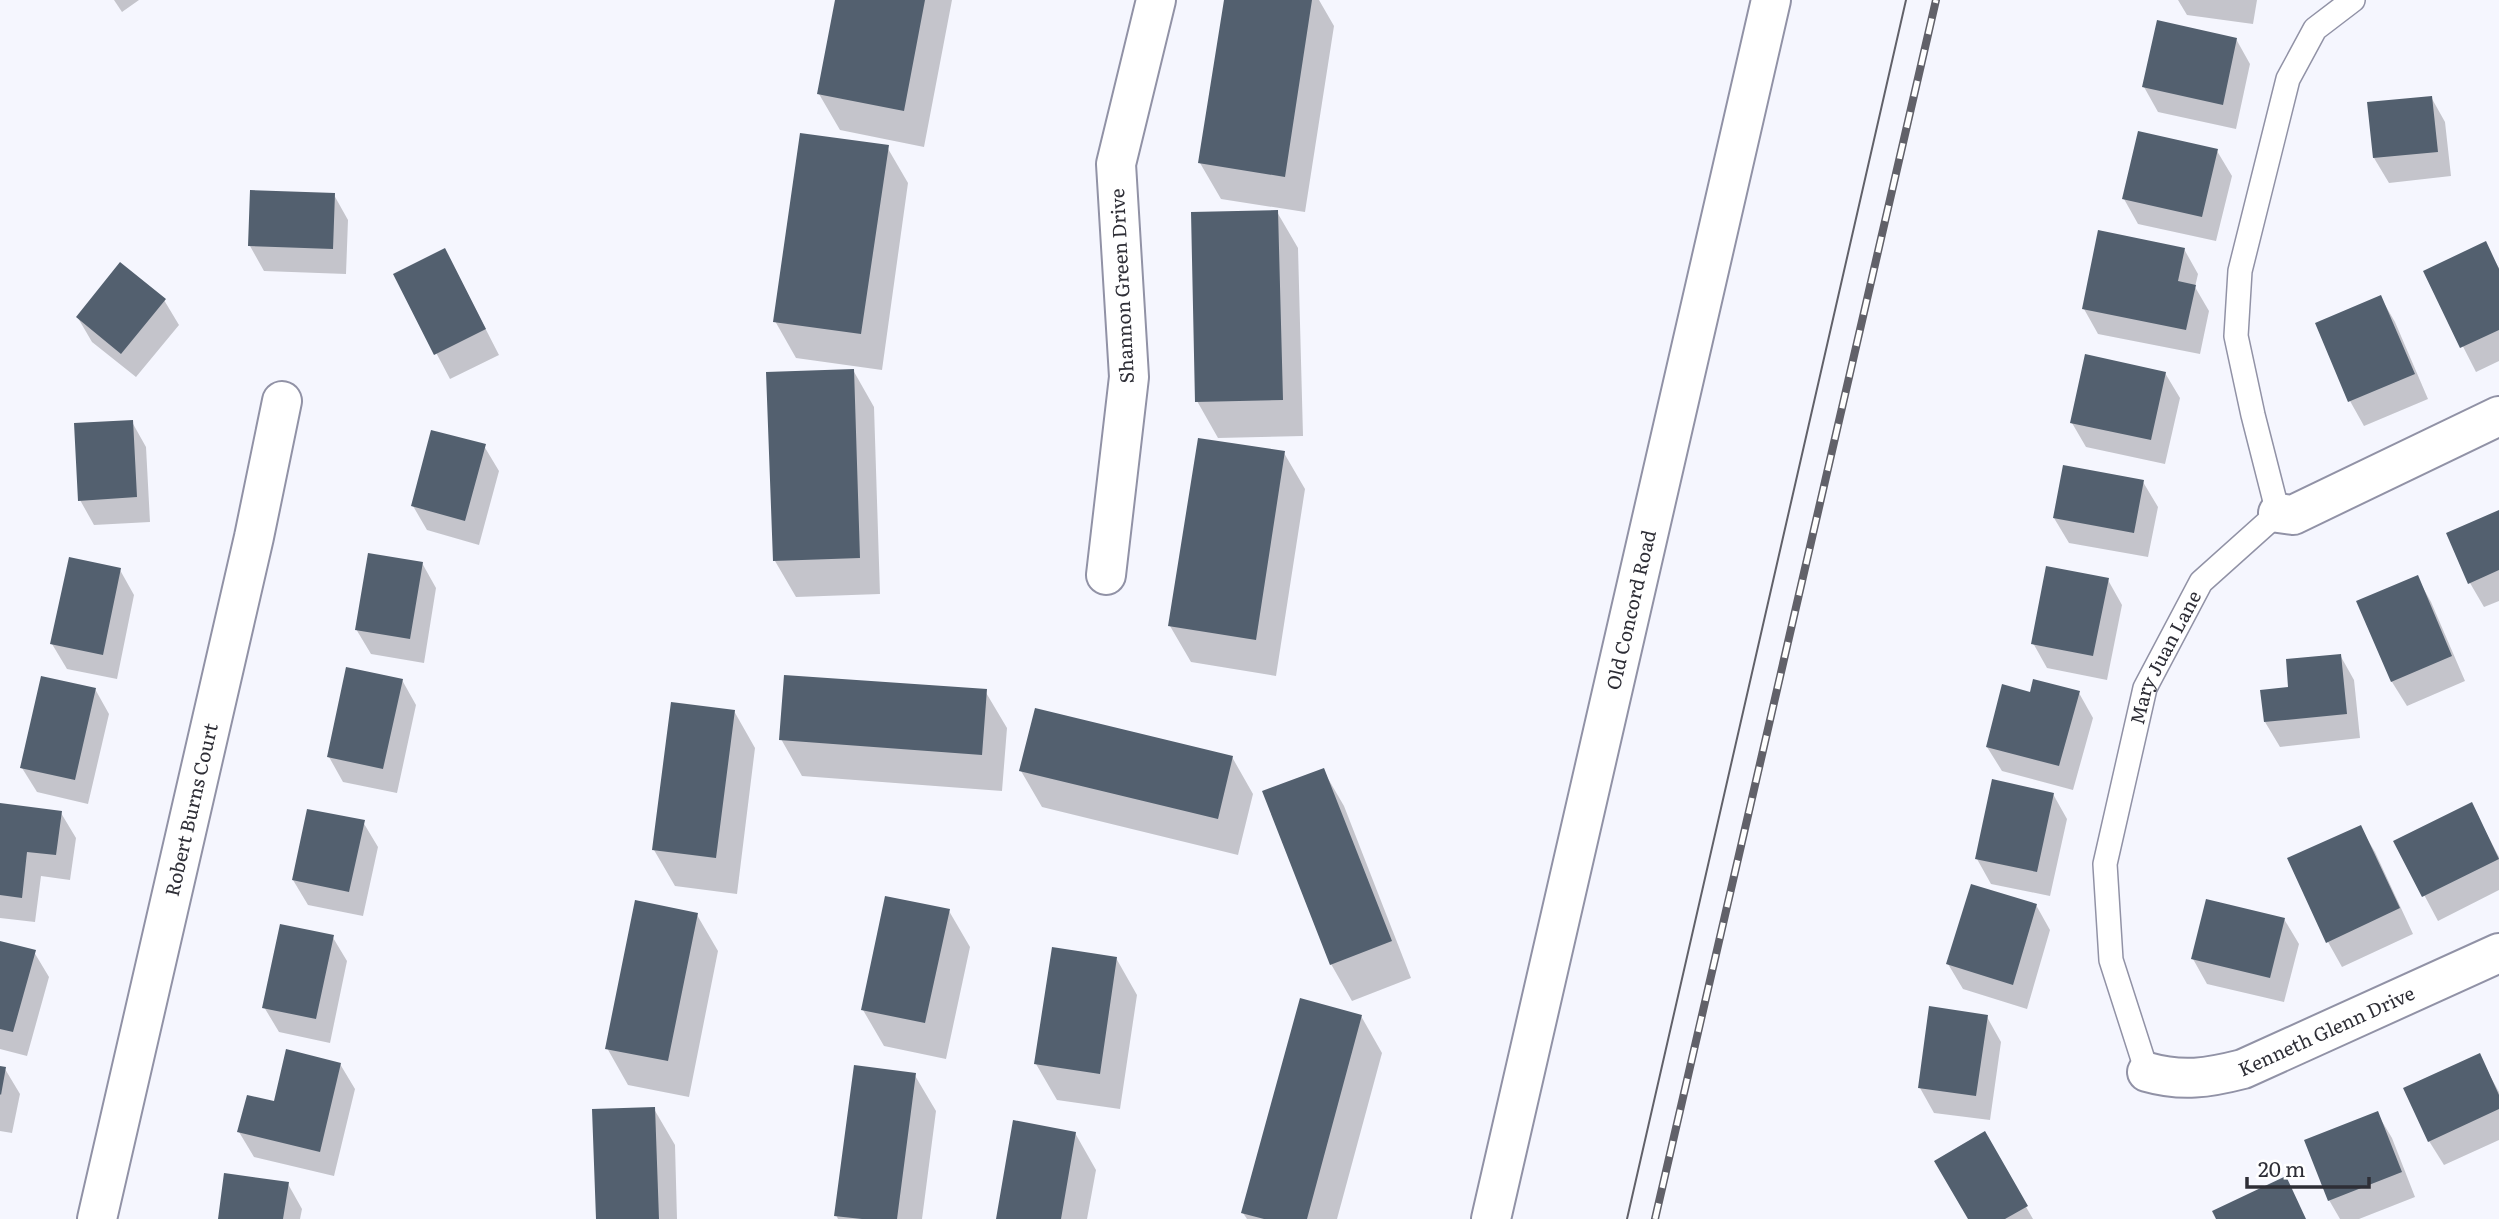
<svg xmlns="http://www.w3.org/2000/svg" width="2499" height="1219" font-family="Literata,serif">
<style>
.shadow{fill:#0003}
.building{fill:#53606f}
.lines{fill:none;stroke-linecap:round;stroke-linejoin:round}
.service-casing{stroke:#9192a6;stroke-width:26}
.minor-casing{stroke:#9192a6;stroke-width:42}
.tertiary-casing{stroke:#9192a6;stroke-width:42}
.service{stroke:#fff;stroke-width:23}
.minor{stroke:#fff;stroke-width:38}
.tertiary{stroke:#fff;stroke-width:38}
.tram{stroke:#616169;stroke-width:2}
.rail-casing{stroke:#616169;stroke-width:8}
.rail{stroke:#fff;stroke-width:5;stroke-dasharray:16;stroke-linecap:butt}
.labels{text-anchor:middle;stroke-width:7;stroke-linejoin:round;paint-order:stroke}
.street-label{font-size:19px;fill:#2e2e36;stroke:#fff}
</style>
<rect width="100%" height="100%" fill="#f5f6fe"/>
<!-- shadow -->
<path class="shadow" d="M 114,0 L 139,0 L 122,12 Z
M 837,0 L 952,0 L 924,147 L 840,130 L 819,94 Z
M 1226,0 L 1319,0 L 1334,26 L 1305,212 L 1221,199 L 1200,163 Z
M 2178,0 L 2257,0 L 2253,24 L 2187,15 Z
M 2236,39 L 2250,64 L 2236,129 L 2158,112 L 2144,87 Z
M 2431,97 L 2445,122 L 2451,176 L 2389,183 L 2374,158 L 2369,104 Z
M 887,147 L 908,183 L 882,370 L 796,358 L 775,321 Z
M 2217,151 L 2232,176 L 2216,241 L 2138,224 L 2124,199 Z
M 334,195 L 348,220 L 346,274 L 264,271 L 250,246 Z
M 1277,212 L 1298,248 L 1303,436 L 1218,438 L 1197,401 Z
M 2485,244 L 2499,268 L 2499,361 L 2476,372 L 2425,272 Z
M 2184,249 L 2198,274 L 2195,287 L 2209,311 L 2200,354 L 2098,334 L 2084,309 Z
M 445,250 L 499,355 L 450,379 L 395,275 Z
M 2381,298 L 2395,322 L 2428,399 L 2364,426 L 2350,401 Z
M 164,300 L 179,325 L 136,377 L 92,342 L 78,318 Z
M 853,370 L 874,407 L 880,594 L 796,597 L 775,561 Z
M 2165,373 L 2180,398 L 2165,464 L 2086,447 L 2072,423 Z
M 132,422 L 146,447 L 150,522 L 94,525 L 80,500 Z
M 484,446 L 499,471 L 479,545 L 427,530 L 413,506 Z
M 1284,453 L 1305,489 L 1276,676 L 1191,662 L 1170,626 Z
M 2143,482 L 2158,507 L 2148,557 L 2069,543 L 2054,518 Z
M 2499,512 L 2499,601 L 2484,607 L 2470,583 Z
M 422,563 L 436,588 L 424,663 L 371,654 L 356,629 Z
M 120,570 L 134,595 L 117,679 L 67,669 L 52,644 Z
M 2417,577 L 2431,602 L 2465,681 L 2407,706 L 2392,682 L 2358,602 Z
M 2108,580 L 2122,605 L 2107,680 L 2047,668 L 2033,643 Z
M 2340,655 L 2354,680 L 2360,738 L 2280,747 L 2265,722 Z
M 402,680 L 416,705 L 397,793 L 343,782 L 329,757 Z
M 95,689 L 109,714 L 88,804 L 37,792 L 22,768 Z
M 985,691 L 1007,728 L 1002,791 L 802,776 L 781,739 Z
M 2079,693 L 2093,718 L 2073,790 L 2002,771 L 1987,747 L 2031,694 Z
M 734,711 L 755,748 L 737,894 L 675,886 L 654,850 Z
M 1232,757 L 1253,794 L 1238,855 L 1042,807 L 1021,771 Z
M 1323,770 L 1344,806 L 1411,978 L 1352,1001 L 1331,964 Z
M 2053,794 L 2067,819 L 2050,896 L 1991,884 L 1977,859 Z
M 2471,804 L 2499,857 L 2499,890 L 2438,921 L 2396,842 Z
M 0,805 L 61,813 L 76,838 L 70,880 L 41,876 L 35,922 L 0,918 Z
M 363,822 L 378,847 L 363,916 L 308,905 L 293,880 Z
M 2360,827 L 2375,852 L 2413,934 L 2342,967 L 2328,942 Z
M 2036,905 L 2050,930 L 2027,1009 L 1963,989 L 1948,964 Z
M 949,911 L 970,947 L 946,1059 L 884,1046 L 863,1010 Z
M 697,915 L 718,951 L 689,1097 L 628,1085 L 607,1048 Z
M 2284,919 L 2299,944 L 2284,1002 L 2207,984 L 2193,959 Z
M 332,936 L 347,961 L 330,1043 L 279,1032 L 264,1007 Z
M 0,943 L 34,952 L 49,977 L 27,1056 L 0,1049 Z
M 1116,958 L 1137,995 L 1120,1109 L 1057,1100 L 1036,1064 Z
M 1361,1016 L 1382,1053 L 1337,1219 L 1247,1219 L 1243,1213 Z
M 1987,1017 L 2001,1042 L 1990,1120 L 1934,1113 L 1920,1088 Z
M 2479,1056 L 2499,1092 L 2499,1140 L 2444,1165 L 2429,1141 Z
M 340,1064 L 355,1089 L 334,1176 L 254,1157 L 239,1132 L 275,1103 Z
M 0,1068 L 5,1069 L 20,1094 L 12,1133 L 0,1131 Z
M 914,1074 L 936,1111 L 922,1219 L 838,1219 L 836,1215 Z
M 654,1109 L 675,1145 L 677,1219 L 598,1219 Z
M 2377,1113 L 2392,1138 L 2415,1197 L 2359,1219 L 2340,1219 L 2329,1200 Z
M 1075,1133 L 1096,1170 L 1087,1219 L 998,1219 Z
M 1984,1134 L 2033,1219 L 1970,1219 Z
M 288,1184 L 302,1209 L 300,1219 L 220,1219 Z"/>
<!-- building -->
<path class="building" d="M 835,0 L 925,0 L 904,111 L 817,94 Z
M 1224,0 L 1312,0 L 1285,177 L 1198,163 Z
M 2157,20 L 2237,38 L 2223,105 L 2142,87 Z
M 2432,96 L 2438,152 L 2373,158 L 2367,102 Z
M 2138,131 L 2218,149 L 2202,217 L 2122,199 Z
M 800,133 L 889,145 L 861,334 L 773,322 Z
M 250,190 L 335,193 L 333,249 L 248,246 Z
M 1278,210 L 1283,400 L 1195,402 L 1191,212 Z
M 2098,230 L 2185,248 L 2178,281 L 2196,285 L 2186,330 L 2082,309 Z
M 2486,241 L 2499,269 L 2499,330 L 2460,348 L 2423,271 Z
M 445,248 L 486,329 L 434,355 L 393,274 Z
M 120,262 L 166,299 L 121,354 L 76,317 Z
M 2381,295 L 2415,374 L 2348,402 L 2315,323 Z
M 2085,354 L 2166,372 L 2151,440 L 2070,423 Z
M 854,369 L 860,558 L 773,561 L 766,372 Z
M 133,420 L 137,497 L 78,501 L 74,423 Z
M 431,430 L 486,444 L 465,521 L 411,506 Z
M 1198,438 L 1285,451 L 1256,640 L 1168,626 Z
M 2063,465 L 2144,480 L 2134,533 L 2053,518 Z
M 2499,510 L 2499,570 L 2468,584 L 2446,533 Z
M 368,553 L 423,562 L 410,639 L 355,630 Z
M 69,557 L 121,568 L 103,655 L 50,644 Z
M 2046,566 L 2109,578 L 2093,656 L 2031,644 Z
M 2418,575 L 2452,656 L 2391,682 L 2356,601 Z
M 2341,654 L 2347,714 L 2264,722 L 2260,690 L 2288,687 L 2286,659 Z
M 346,667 L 403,679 L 383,769 L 327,757 Z
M 784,675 L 987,689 L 982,755 L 779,740 Z
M 41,676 L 96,688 L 75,780 L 20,768 Z
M 2033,679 L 2080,691 L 2059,766 L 1986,747 L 2002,684 L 2030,692 Z
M 671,702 L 735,710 L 716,858 L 652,850 Z
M 1035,708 L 1233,756 L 1218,819 L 1019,771 Z
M 1324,768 L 1392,941 L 1330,965 L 1262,791 Z
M 1992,779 L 2054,793 L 2037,872 L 1975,859 Z
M 2472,802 L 2499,859 L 2422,897 L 2393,841 Z
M 0,803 L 62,811 L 56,855 L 27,852 L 22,898 L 0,895 Z
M 307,809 L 365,820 L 349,892 L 292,880 Z
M 2361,825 L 2400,908 L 2326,943 L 2287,858 Z
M 1971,884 L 2037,904 L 2013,985 L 1946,964 Z
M 885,896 L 950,909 L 925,1023 L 861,1010 Z
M 2206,899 L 2285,918 L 2270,978 L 2191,959 Z
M 635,900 L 698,913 L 668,1061 L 605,1049 Z
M 280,924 L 334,935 L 316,1019 L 262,1008 Z
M 0,941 L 36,950 L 13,1032 L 0,1029 Z
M 1052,947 L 1117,957 L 1100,1074 L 1034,1064 Z
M 1300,998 L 1362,1015 L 1307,1219 L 1264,1219 L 1241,1213 Z
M 1929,1006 L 1988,1015 L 1976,1096 L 1918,1088 Z
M 286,1049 L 341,1063 L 320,1152 L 237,1132 L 247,1095 L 274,1101 Z
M 2480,1053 L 2499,1095 L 2499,1109 L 2428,1142 L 2403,1088 Z
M 854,1065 L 916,1073 L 897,1219 L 862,1219 L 834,1216 Z
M 0,1066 L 6,1067 L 1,1095 L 0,1094 Z
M 655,1107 L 659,1219 L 596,1219 L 592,1109 Z
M 2378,1111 L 2402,1172 L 2328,1201 L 2304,1140 Z
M 1013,1120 L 1076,1132 L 1061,1219 L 996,1219 Z
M 1985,1131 L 2028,1206 L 2005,1219 L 1968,1219 L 1934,1161 Z
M 224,1173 L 289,1182 L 283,1219 L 218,1219 Z
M 2286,1176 L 2306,1219 L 2216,1219 L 2212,1211 Z"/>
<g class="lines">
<!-- service casing -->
<g class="service-casing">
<g id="service">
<path id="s1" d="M 2147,1072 L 2111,960 L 2105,864 L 2145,688 L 2201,582 L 2278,513 L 2253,415 L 2236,336 L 2240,271 L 2288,79 L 2315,29 L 2353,0"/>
</g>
</g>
<!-- minor casing -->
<g class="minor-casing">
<g id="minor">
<path d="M 2278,513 L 2293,515 L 2499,416"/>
<path d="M 1106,575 L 1129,377 L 1116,164 L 1156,0"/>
<path id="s2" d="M 2147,1072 C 2182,1082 2208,1078 2243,1069 L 2499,953"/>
<path id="s3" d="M 97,1219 L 254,537 L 282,401"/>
</g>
</g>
<!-- tertiary casing -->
<g class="tertiary-casing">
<g id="tertiary">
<path id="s4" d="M 1491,1219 L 1771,0"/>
</g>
</g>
<!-- service -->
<use href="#service" class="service"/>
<!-- minor -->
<use href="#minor" class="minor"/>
<!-- tertiary -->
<use href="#tertiary" class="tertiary"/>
<!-- tram -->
<path class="tram" d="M 1627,1219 L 1906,0"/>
<!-- rail casing -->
<g class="rail-casing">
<path id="rail" d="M 1655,1219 L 1936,0"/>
</g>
<!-- rail -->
<use href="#rail" class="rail"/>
</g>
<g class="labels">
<!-- street labels -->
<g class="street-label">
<text transform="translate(1122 286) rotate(-93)" y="7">Shannon Green Drive</text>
<text dy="7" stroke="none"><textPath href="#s4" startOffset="625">Old Concord Road</textPath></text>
<text dy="7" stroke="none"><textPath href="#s1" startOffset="430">Mary Juan Lane</textPath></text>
<text dy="7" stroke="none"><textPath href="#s3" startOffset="420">Robert Burns Court</textPath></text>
<text dy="7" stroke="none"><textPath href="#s2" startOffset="189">Kenneth Glenn Drive</textPath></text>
</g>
</g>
<!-- scale -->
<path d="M2247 1177v10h122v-10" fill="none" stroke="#2e2e36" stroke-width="3.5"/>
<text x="2258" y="1177" font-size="21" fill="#2e2e36" stroke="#ffffff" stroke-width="5" paint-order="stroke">20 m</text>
</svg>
